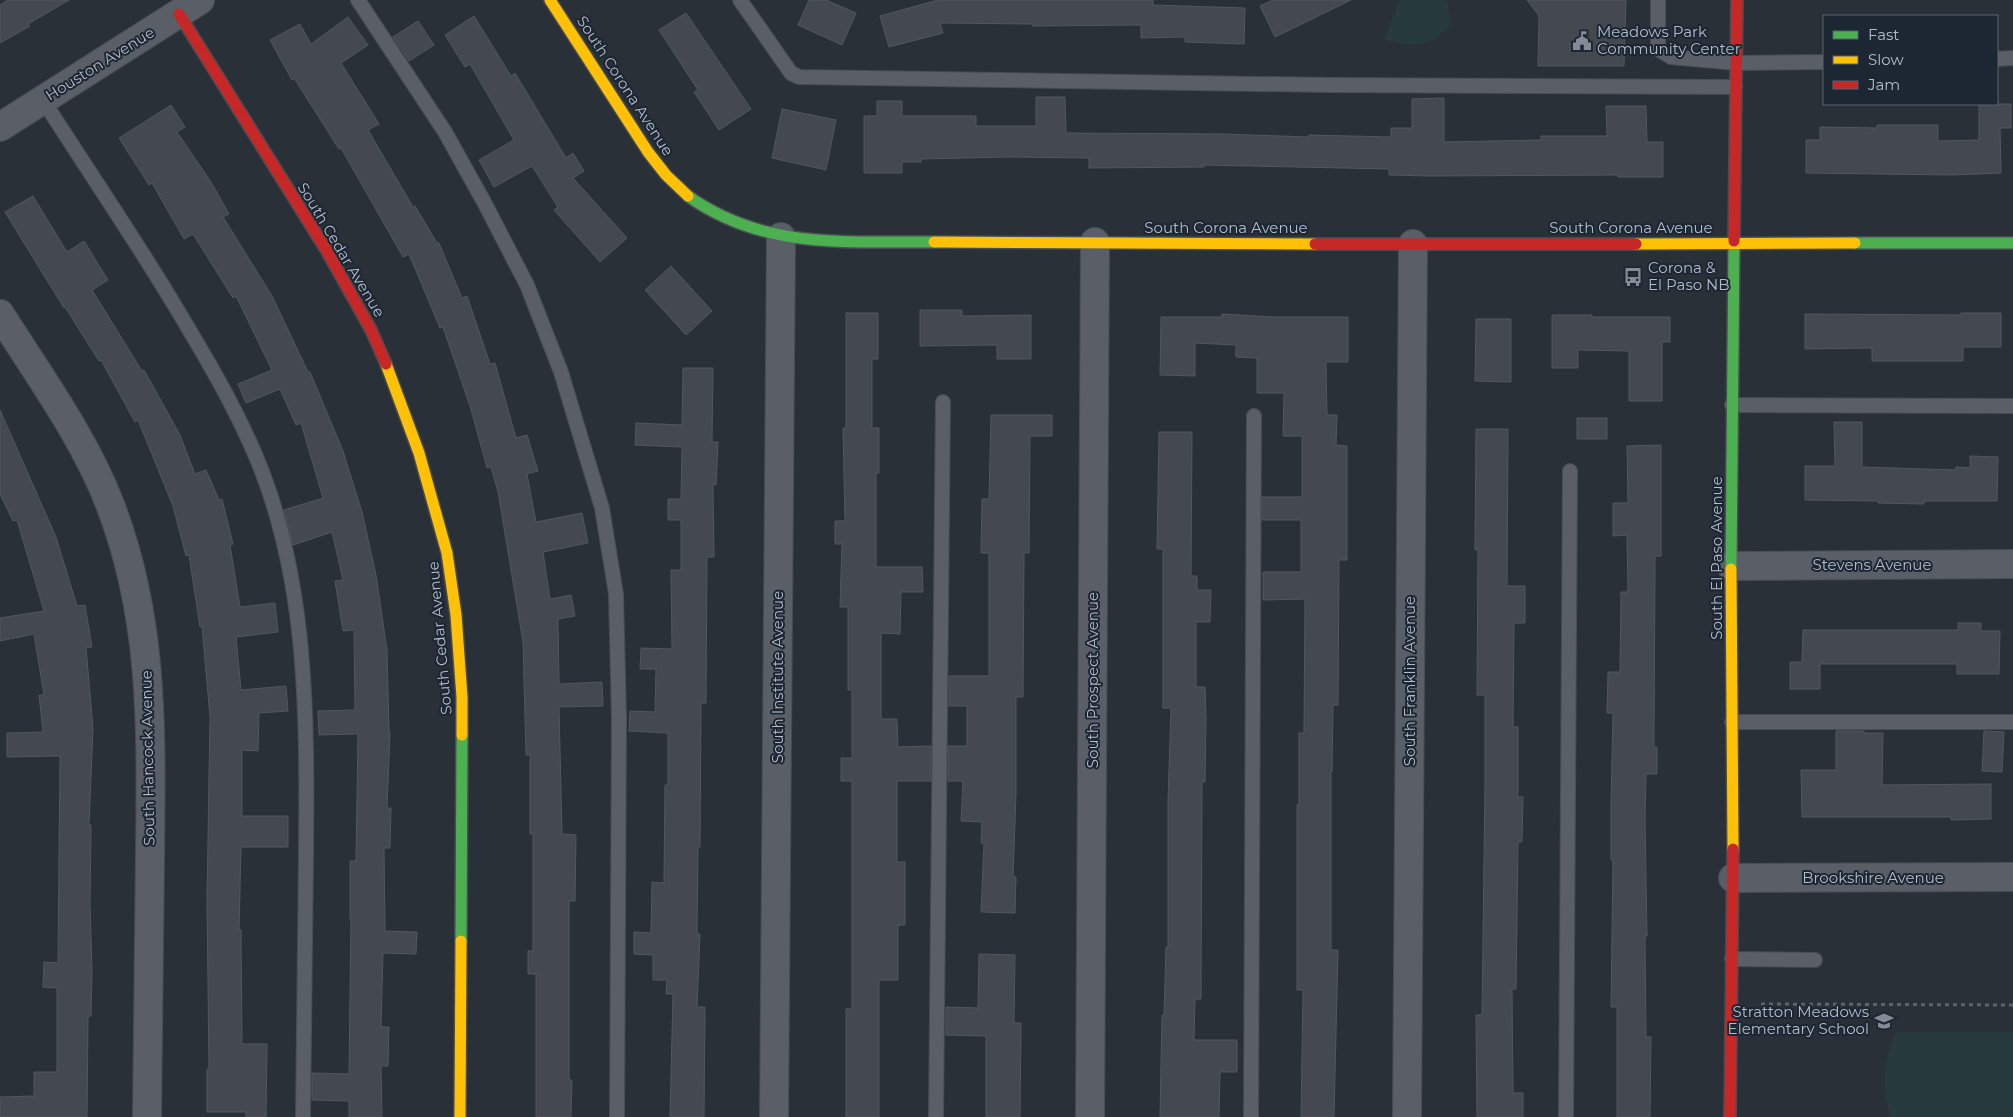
<svg xmlns="http://www.w3.org/2000/svg" width="2013" height="1117" font-family="Montserrat,sans-serif">
<style>
.green{fill:#273a3e}
.building{fill:#444950;stroke:#52575f}
.lines{fill:none;stroke-linecap:round;stroke-linejoin:round}
.lane-casing{stroke:#484c53;stroke-width:16}
.street-casing{stroke:#484c53;stroke-width:30}
.fast-casing{stroke:#484c53;stroke-width:14}
.slow-casing{stroke:#484c53;stroke-width:14}
.jam-casing{stroke:#484c53;stroke-width:14}
.path{stroke:#5d636a;stroke-width:3;stroke-dasharray:4 4;stroke-linecap:butt}
.lane{stroke:#5a5e66;stroke-width:14}
.street{stroke:#5a5e66;stroke-width:28}
.fast{stroke:#4caf50;stroke-width:11}
.slow{stroke:#ffc107;stroke-width:11}
.jam{stroke:#c62828;stroke-width:11}
.labels{text-anchor:middle;stroke-width:4;stroke-linejoin:round;paint-order:stroke}
.poi-label{font-size:15px;fill:#b4bcc9;stroke:#1d2633;text-anchor:start}
.street-label{font-size:15px;fill:#b4bcc9;stroke:#1d2633}
</style>
<rect width="100%" height="100%" fill="#2a3038"/>
<!-- green -->
<path class="green" d="M 1400,0 L 1447,0 L 1451,23 C 1433,49 1412,47 1384,40 Z
M 1896,1032 L 2013,1032 L 2013,1117 L 1890,1117 C 1882,1083 1883,1064 1896,1032 Z"/>
<!-- building -->
<path class="building" d="M 8,0 L 69,0 L 28,24 L 30,26 L 0,43 L 0,5 Z
M 809,0 L 826,0 L 856,13 L 842,45 L 798,25 Z
M 938,0 L 1153,0 L 1153,5 L 1245,8 L 1244,44 L 1185,42 L 1185,37 L 1141,38 L 1141,25 L 1033,26 L 1033,24 L 940,23 L 943,33 L 889,47 L 880,16 Z
M 1273,0 L 1351,0 L 1275,37 L 1260,6 Z
M 1527,0 L 1626,0 L 1624,66 L 1538,66 L 1539,16 Z
M 686,13 L 751,109 L 719,130 L 694,92 L 698,90 L 659,30 Z
M 474,16 L 511,76 L 515,73 L 566,158 L 573,153 L 584,171 L 573,178 L 627,238 L 600,262 L 554,210 L 558,207 L 532,166 L 494,187 L 479,160 L 514,140 L 470,64 L 465,67 L 445,35 Z
M 348,17 L 368,45 L 341,63 L 379,124 L 368,130 L 413,207 L 415,206 L 437,243 L 439,243 L 462,298 L 467,296 L 490,364 L 495,363 L 516,438 L 527,435 L 538,471 L 527,474 L 536,522 L 582,513 L 588,543 L 543,552 L 550,599 L 571,595 L 575,616 L 558,619 L 559,684 L 602,682 L 603,706 L 559,707 L 562,834 L 576,835 L 575,901 L 569,901 L 569,1080 L 572,1080 L 571,1117 L 536,1117 L 536,974 L 528,974 L 528,951 L 533,951 L 533,834 L 530,834 L 530,755 L 526,755 L 523,642 L 498,492 L 491,467 L 487,468 L 470,406 L 443,327 L 440,328 L 409,254 L 403,257 L 341,148 L 339,149 L 294,78 L 292,80 L 270,40 L 300,24 L 311,44 Z
M 418,21 L 434,45 L 409,61 L 393,37 Z
M 1036,97 L 1065,97 L 1066,133 L 1223,134 L 1309,137 L 1309,135 L 1391,137 L 1391,128 L 1412,128 L 1412,99 L 1444,98 L 1444,142 L 1541,140 L 1541,136 L 1607,136 L 1606,106 L 1646,106 L 1647,142 L 1663,142 L 1663,177 L 1618,177 L 1618,175 L 1428,176 L 1389,175 L 1389,169 L 1204,165 L 1204,167 L 1089,168 L 1089,158 L 1008,157 L 921,159 L 921,162 L 902,162 L 902,173 L 864,173 L 864,116 L 877,116 L 877,101 L 902,101 L 902,116 L 976,116 L 976,126 L 1036,126 Z
M 1979,104 L 2011,104 L 2011,128 L 2000,128 L 2001,173 L 1953,175 L 1806,173 L 1806,140 L 1820,140 L 1820,127 L 1877,128 L 1877,125 L 1938,125 L 1938,141 L 1979,140 Z
M 171,105 L 185,127 L 177,132 L 211,182 L 229,214 L 223,217 L 272,296 L 308,372 L 310,372 L 343,451 L 362,512 L 376,575 L 387,650 L 389,732 L 390,732 L 387,808 L 391,808 L 390,848 L 384,848 L 385,931 L 417,932 L 416,954 L 383,953 L 381,1027 L 389,1027 L 388,1066 L 381,1066 L 382,1117 L 349,1117 L 349,1101 L 312,1100 L 312,1073 L 349,1074 L 351,919 L 350,919 L 350,861 L 356,861 L 358,734 L 319,735 L 318,711 L 355,710 L 354,630 L 343,631 L 335,581 L 343,580 L 332,532 L 293,545 L 284,510 L 323,498 L 301,423 L 296,425 L 280,389 L 246,403 L 238,384 L 272,370 L 236,296 L 233,298 L 193,234 L 184,239 L 152,183 L 149,185 L 119,138 Z
M 782,109 L 836,120 L 826,170 L 772,158 Z
M 33,196 L 67,252 L 84,241 L 108,280 L 92,290 L 142,371 L 144,370 L 180,435 L 195,474 L 206,470 L 219,500 L 222,499 L 233,544 L 230,545 L 240,607 L 275,603 L 278,632 L 236,637 L 241,690 L 286,686 L 288,711 L 259,713 L 258,751 L 242,750 L 242,816 L 288,816 L 288,847 L 241,847 L 239,930 L 241,930 L 242,1044 L 267,1044 L 266,1117 L 246,1117 L 246,1112 L 207,1112 L 207,1069 L 209,1069 L 207,900 L 210,717 L 202,626 L 200,627 L 189,555 L 186,556 L 173,506 L 138,420 L 135,422 L 101,360 L 99,361 L 65,307 L 64,308 L 5,212 Z
M 671,266 L 712,311 L 686,335 L 645,290 Z
M 920,310 L 962,310 L 962,316 L 1031,315 L 1031,359 L 997,359 L 997,345 L 920,346 Z
M 846,313 L 878,313 L 878,359 L 872,359 L 872,428 L 879,428 L 879,473 L 876,473 L 876,567 L 922,567 L 923,592 L 901,592 L 900,634 L 881,633 L 881,719 L 897,719 L 898,747 L 931,746 L 931,781 L 897,781 L 897,862 L 905,862 L 905,925 L 898,925 L 898,980 L 879,980 L 879,1117 L 846,1117 L 846,1009 L 852,1009 L 852,781 L 841,781 L 841,758 L 852,758 L 852,690 L 848,690 L 848,607 L 840,607 L 842,544 L 835,544 L 835,521 L 845,521 L 843,428 L 846,428 Z
M 1961,313 L 2001,313 L 2001,347 L 1963,347 L 1963,361 L 1872,361 L 1872,348 L 1805,349 L 1805,314 L 1961,315 Z
M 1222,314 L 1274,317 L 1348,317 L 1348,362 L 1326,362 L 1327,415 L 1337,415 L 1336,445 L 1347,446 L 1347,560 L 1339,560 L 1338,705 L 1333,705 L 1332,772 L 1331,772 L 1331,950 L 1338,950 L 1334,1117 L 1301,1117 L 1303,990 L 1297,990 L 1297,805 L 1299,805 L 1299,733 L 1304,733 L 1305,599 L 1263,600 L 1263,572 L 1301,572 L 1301,520 L 1262,520 L 1262,497 L 1302,497 L 1302,436 L 1283,436 L 1284,393 L 1257,393 L 1257,358 L 1236,357 L 1236,345 L 1195,343 L 1195,376 L 1160,375 L 1161,317 L 1222,317 Z
M 1552,315 L 1592,315 L 1592,317 L 1670,317 L 1670,342 L 1662,342 L 1662,401 L 1629,401 L 1629,351 L 1578,350 L 1578,368 L 1552,368 Z
M 1476,319 L 1511,319 L 1511,382 L 1475,381 Z
M 683,368 L 713,368 L 712,442 L 718,442 L 716,485 L 713,484 L 714,557 L 707,557 L 706,703 L 701,703 L 700,847 L 698,847 L 697,934 L 700,934 L 697,1007 L 705,1007 L 704,1117 L 670,1117 L 673,994 L 666,994 L 667,980 L 653,980 L 653,955 L 634,954 L 634,932 L 651,933 L 652,882 L 664,883 L 665,785 L 668,785 L 668,733 L 629,731 L 630,711 L 655,712 L 656,669 L 640,669 L 641,648 L 672,649 L 671,570 L 681,570 L 681,520 L 668,520 L 668,499 L 681,499 L 682,447 L 635,445 L 636,423 L 682,425 Z
M 0,410 L 56,537 L 77,606 L 85,605 L 92,647 L 86,648 L 93,728 L 89,825 L 91,825 L 90,903 L 92,971 L 91,1016 L 88,1016 L 87,1117 L 0,1117 L 0,1097 L 34,1096 L 34,1072 L 57,1072 L 57,988 L 43,987 L 44,962 L 58,963 L 60,756 L 7,757 L 7,733 L 43,732 L 39,695 L 44,695 L 34,634 L 0,641 L 0,618 L 44,611 L 17,520 L 13,521 L 0,494 Z
M 991,415 L 1052,415 L 1052,436 L 1030,436 L 1029,553 L 1024,553 L 1023,697 L 1016,697 L 1016,793 L 1013,877 L 1016,877 L 1015,913 L 981,912 L 984,843 L 981,843 L 982,822 L 961,821 L 963,781 L 948,781 L 948,746 L 967,746 L 967,706 L 949,706 L 949,676 L 989,676 L 989,553 L 981,553 L 982,499 L 989,499 Z
M 1577,418 L 1607,418 L 1607,439 L 1577,439 Z
M 1834,422 L 1862,422 L 1862,467 L 1956,470 L 1956,467 L 1970,468 L 1970,456 L 1998,457 L 1997,501 L 1924,501 L 1924,504 L 1878,503 L 1878,501 L 1805,500 L 1805,466 L 1835,466 Z
M 1476,429 L 1508,429 L 1507,586 L 1525,586 L 1525,623 L 1514,623 L 1513,727 L 1518,727 L 1518,797 L 1523,797 L 1522,842 L 1518,842 L 1516,989 L 1512,989 L 1513,1093 L 1523,1093 L 1523,1117 L 1477,1117 L 1476,1015 L 1482,1015 L 1485,783 L 1485,695 L 1477,695 L 1478,550 L 1475,550 Z
M 1159,432 L 1192,432 L 1191,576 L 1197,576 L 1197,590 L 1211,590 L 1210,622 L 1196,622 L 1196,687 L 1205,687 L 1206,718 L 1205,782 L 1202,782 L 1201,999 L 1195,999 L 1194,1040 L 1237,1040 L 1237,1072 L 1220,1072 L 1219,1117 L 1160,1117 L 1162,1015 L 1164,1015 L 1166,947 L 1168,947 L 1168,801 L 1171,708 L 1163,708 L 1163,549 L 1157,549 Z
M 1661,445 L 1661,556 L 1655,556 L 1654,747 L 1657,747 L 1657,774 L 1646,774 L 1645,819 L 1647,936 L 1645,936 L 1646,1037 L 1651,1037 L 1650,1117 L 1617,1117 L 1617,1007 L 1611,1007 L 1613,860 L 1611,860 L 1611,803 L 1613,713 L 1607,713 L 1608,672 L 1620,672 L 1621,592 L 1628,592 L 1627,535 L 1613,536 L 1613,503 L 1628,503 L 1627,446 Z
M 1958,623 L 1981,623 L 1981,631 L 2000,631 L 1999,674 L 1957,674 L 1957,664 L 1820,664 L 1820,689 L 1790,689 L 1790,662 L 1802,662 L 1803,630 L 1958,630 Z
M 1836,731 L 1864,731 L 1864,733 L 1883,733 L 1882,785 L 1991,784 L 1991,819 L 1951,820 L 1951,817 L 1802,817 L 1801,770 L 1836,770 Z
M 1984,731 L 2004,732 L 2002,772 L 1982,771 Z
M 979,954 L 1015,955 L 1014,1023 L 1021,1023 L 1020,1117 L 986,1117 L 986,1036 L 946,1035 L 946,1007 L 978,1008 Z"/>
<g class="lines">
<!-- lane casing -->
<g class="lane-casing">
<path id="lane" d="M 358,0 L 445,132 L 484,202 L 527,285 L 561,372 L 602,508 L 616,594 L 619,719 L 617,1117
M 740,0 L 791,73 L 799,77 L 1330,85 L 1735,87
M 1658,0 L 1658,49 L 1671,57 L 1736,63 L 1824,62
M 1997,59 L 2013,58
M 43,100 C 87,169 133,236 175,306 C 205,356 235,406 257,459 C 309,584 307,723 306,856 C 305,943 304,1030 303,1117
M 1732,405 L 2013,406
M 1732,722 L 2013,722
M 1732,959 L 1815,960
M 936,1117 L 943,402
M 1251,1117 L 1254,416
M 1566,1117 L 1570,471"/>
</g>
<!-- street casing -->
<g class="street-casing">
<path id="street" d="M 0,127 L 200,0
M 0,314 C 39,376 85,438 111,507 C 155,623 151,735 150,856 C 149,943 148,1030 147,1117
M 1731,566 L 2013,564
M 1733,878 L 2013,877
M 774,1117 L 781,237
M 1090,1117 L 1095,242
M 1407,1117 L 1413,244"/>
</g>
<!-- fast casing -->
<g class="fast-casing">
<path id="fast" d="M 688,196 C 764,250 845,241 934,242
M 1855,243 L 2013,243
M 1731,569 L 1734,241
M 461,941 L 462,735"/>
</g>
<!-- slow casing -->
<g class="slow-casing">
<path id="slow" d="M 550,0 L 648,152 L 666,175 L 688,196
M 934,242 L 1315,244
M 1636,244 L 1855,243
M 386,364 L 419,453 L 447,553 L 456,615 L 462,697 L 462,735
M 1731,569 L 1733,849
M 460,1117 L 461,941"/>
</g>
<!-- jam casing -->
<g class="jam-casing">
<path id="jam" d="M 179,14 L 328,253 L 371,330 L 386,364
M 1734,241 L 1737,0
M 1315,244 L 1636,244
M 1730,1117 L 1733,849"/>
</g>
<!-- path -->
<path class="path" d="M 1761,1004 L 2013,1005"/>
<!-- lane -->
<use href="#lane" class="lane"/>
<!-- street -->
<use href="#street" class="street"/>
<!-- fast -->
<use href="#fast" class="fast"/>
<!-- slow -->
<use href="#slow" class="slow"/>
<!-- jam -->
<use href="#jam" class="jam"/>
</g>
<!-- icons -->
<defs>
<g id="civic-bare" transform="scale(1.5)"><path d="M-.6-6.5H3V-4.5H.6V-3L4-1V1h2V6H-6V1h2V-1L-.6-3ZM-1.2 2.5V6h2.4V2.5Z" fill="#848b96" stroke="#1d2633" stroke-width="2.5" paint-order="stroke"/></g>
<g id="bus-bare" transform="scale(1.5)"><path d="M-5-6H5V4H4V6H2V4H-2V6H-4V4H-5ZM-3.5-4V0h7V-4ZM-3.5 1.2v1.5H-2V1.2ZM2 1.2v1.5H3.5V1.2Z" fill="#848b96" stroke="#1d2633" stroke-width="2.5" paint-order="stroke"/></g>
<g id="school-bare" transform="scale(1.5)"><path d="M0-5L7-2L0 1L-7-2ZM-4 1L0 2.5L4 1V4Q0 6-4 4Z" fill="#848b96" stroke="#1d2633" stroke-width="2.5" paint-order="stroke"/></g>
</defs>
<g fill-rule="evenodd">
<use href="#civic-bare" x="1582" y="41"/>
<use href="#bus-bare" x="1633" y="277"/>
<use href="#school-bare" x="1884" y="1021"/>
</g>
<g class="labels">
<!-- poi labels -->
<g class="poi-label">
<text x="1597" y="37">Meadows Park<tspan x="1597" dy="17">Community Center</tspan></text>
<text x="1648" y="273">Corona &amp;<tspan x="1648" dy="17">El Paso NB</tspan></text>
<text x="1869" y="1017" text-anchor="end">Stratton Meadows<tspan x="1869" dy="17">Elementary School</tspan></text>
</g>
<!-- street labels -->
<g class="street-label">
<text transform="translate(100 64) rotate(-32)" y="5">Houston Avenue</text>
<text transform="translate(625 86) rotate(57)" y="5">South Corona Avenue</text>
<text x="1226" y="233">South Corona Avenue</text>
<text x="1631" y="233">South Corona Avenue</text>
<text transform="translate(341 250) rotate(59)" y="5">South Cedar Avenue</text>
<text transform="translate(1717 558) rotate(-90)" y="5">South El Paso Avenue</text>
<text x="1872" y="570">Stevens Avenue</text>
<text transform="translate(440 638) rotate(-95)" y="5">South Cedar Avenue</text>
<text transform="translate(778 677) rotate(-90)" y="5">South Institute Avenue</text>
<text transform="translate(1093 680) rotate(-90)" y="5">South Prospect Avenue</text>
<text transform="translate(1410 681) rotate(-90)" y="5">South Franklin Avenue</text>
<text transform="translate(148 758) rotate(-91)" y="5">South Hancock Avenue</text>
<text x="1873" y="883">Brookshire Avenue</text>
</g>
</g>
<!-- legend -->
<rect x="1823" y="15" width="175" height="90" fill="#1d2633" stroke="#59626f"/>
<rect x="1833" y="31" width="25" height="8" fill="#4caf50" stroke="#59626f"/>
<text x="1868" y="40" font-size="15" fill="#b4bcc9">Fast</text>
<rect x="1833" y="56" width="25" height="8" fill="#ffc107" stroke="#59626f"/>
<text x="1868" y="65" font-size="15" fill="#b4bcc9">Slow</text>
<rect x="1833" y="81" width="25" height="8" fill="#c62828" stroke="#59626f"/>
<text x="1868" y="90" font-size="15" fill="#b4bcc9">Jam</text>
</svg>
